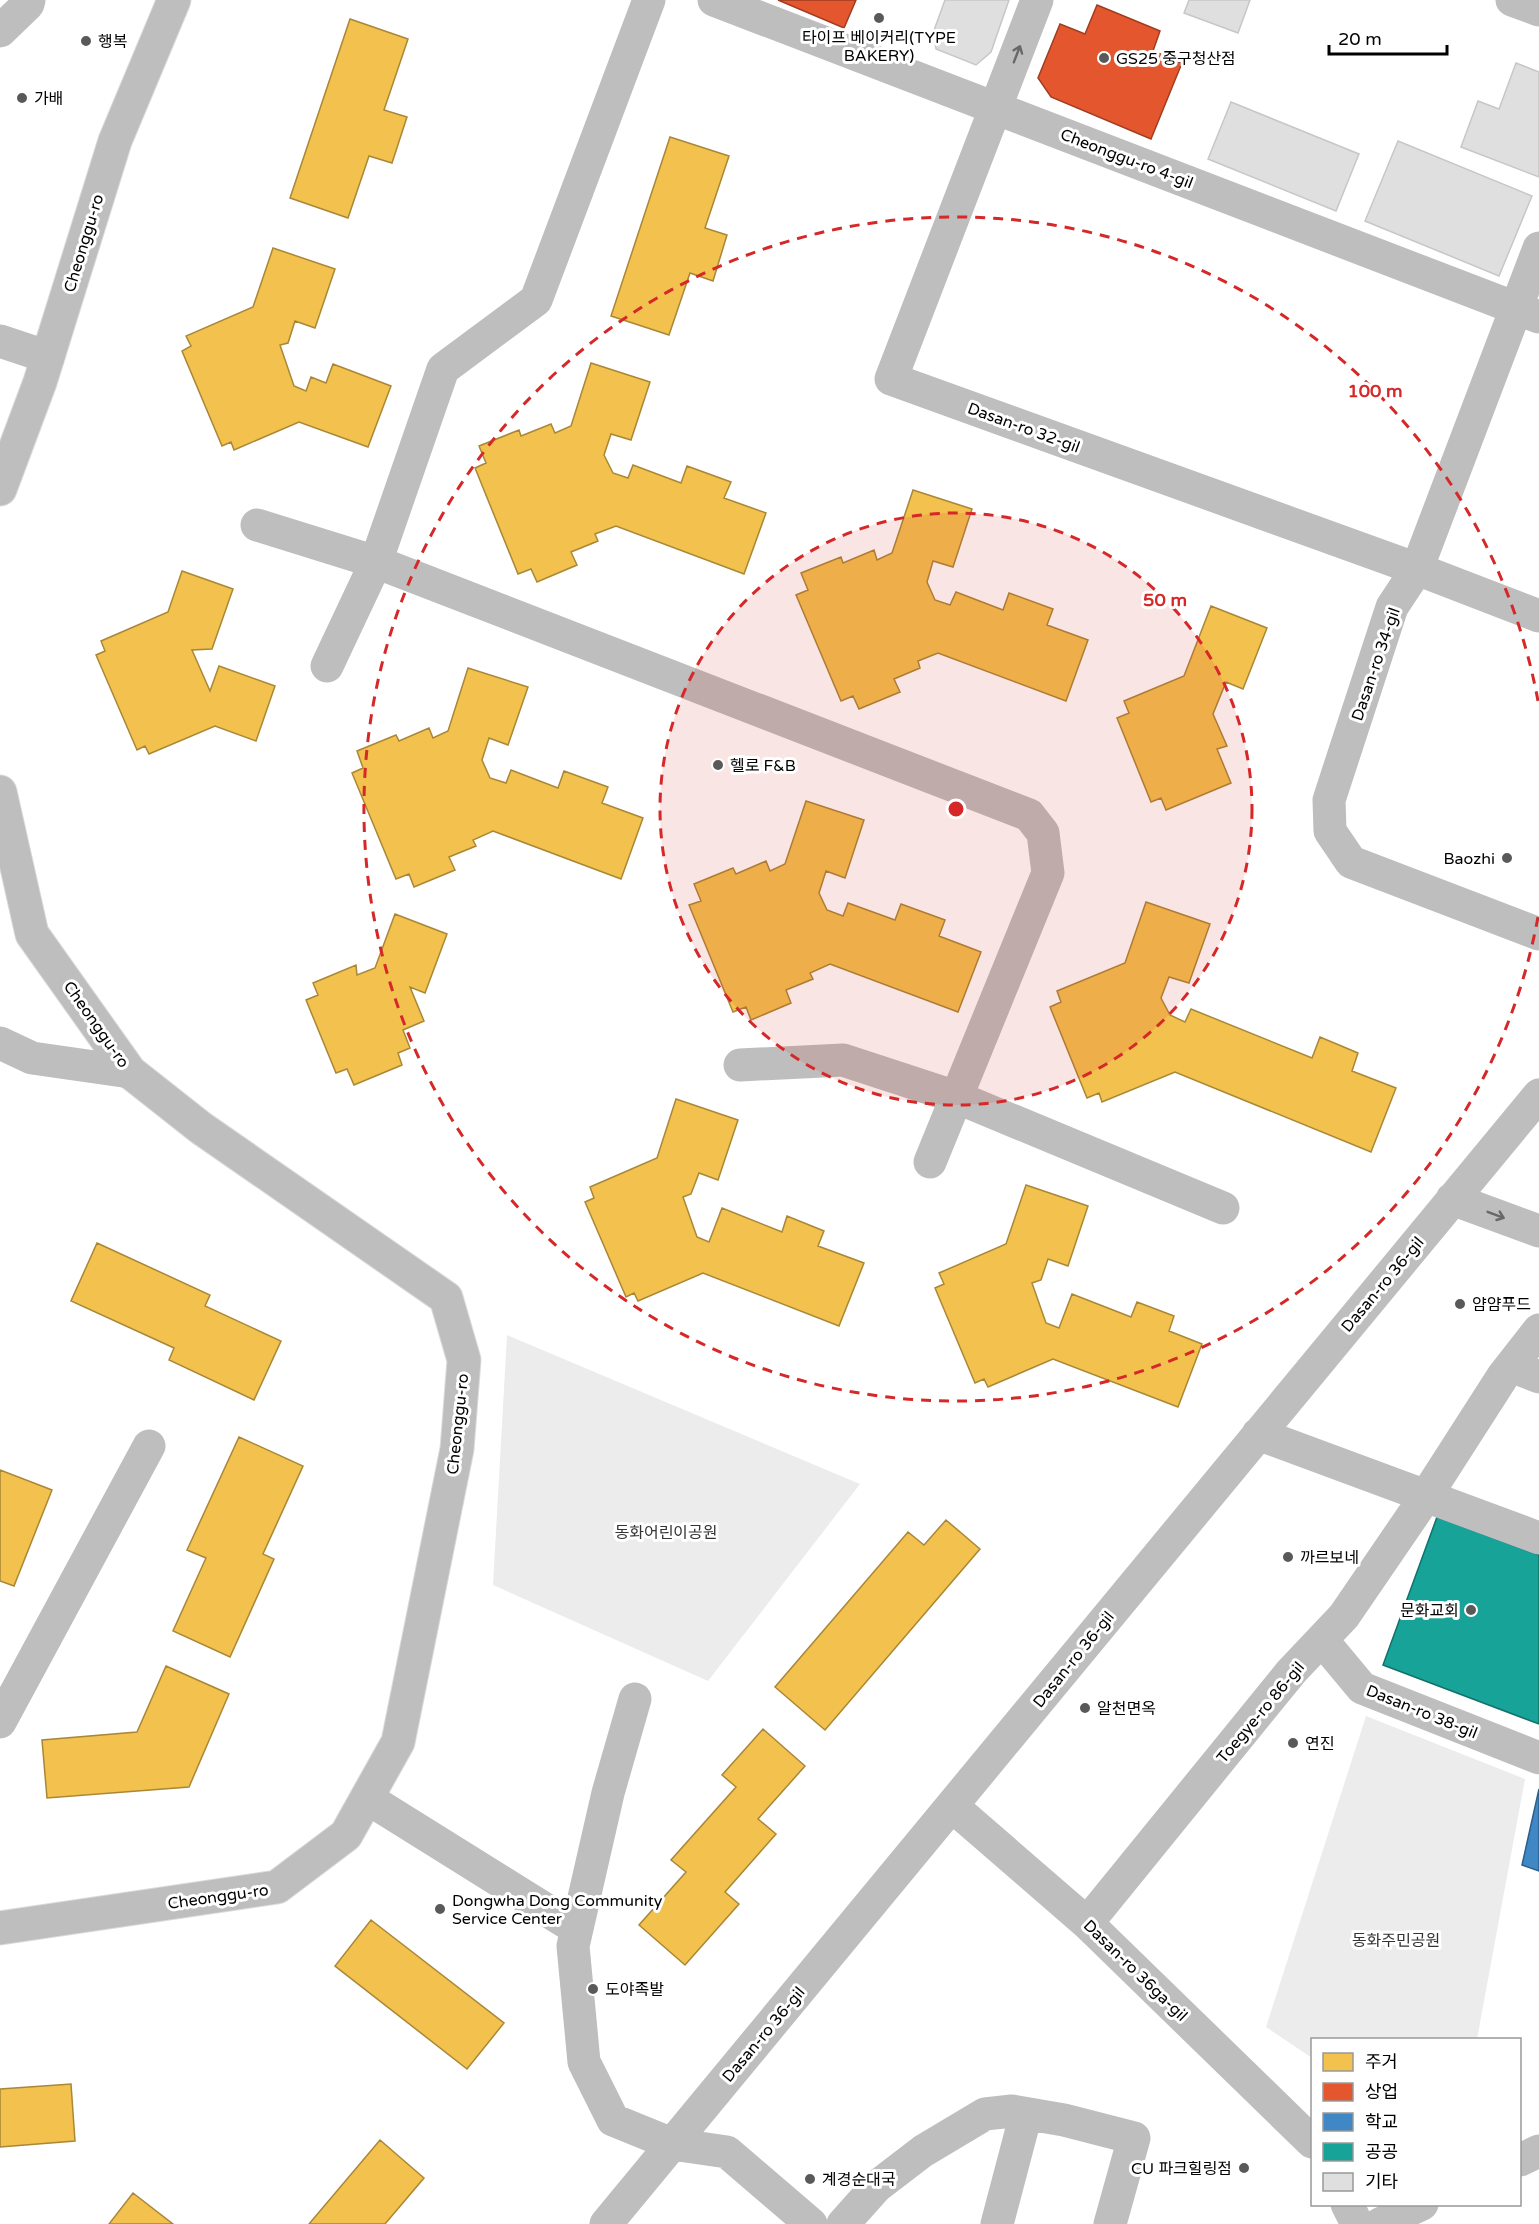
<svg xmlns="http://www.w3.org/2000/svg" width="1539" height="2224" font-family="'Varela Round','Noto Sans KR',sans-serif">
<style>
.green{fill:#ececec}
.homes{fill:#f2c14e;stroke:#a98737;stroke-width:1.5}
.shops{fill:#e4572e;stroke:#a03d20;stroke-width:1.5}
.schools{fill:#3f88c5;stroke:#2c5f8a;stroke-width:1.5}
.public{fill:#17a398;stroke:#10726a;stroke-width:1.5}
.building{fill:#dfdfdf;stroke:#c7c7c7;stroke-width:1.5}
.lines{fill:none;stroke-linecap:round;stroke-linejoin:round}
.major-casing{stroke:#dbdbdb;stroke-width:35}
.minor{stroke:#bebebe;stroke-width:33}
.major{stroke:#bebebe;stroke-width:33}
.oneway{stroke:#686868}
.ring{fill:none;stroke:#d62828;stroke-width:3;stroke-dasharray:10 8}
.poi-dot{fill:#595959;stroke:#fff;stroke-width:2}
.labels{text-anchor:middle;stroke-width:6;stroke-linejoin:round;paint-order:stroke}
.poi-label{font-size:16px;fill:#000;stroke:#fff;text-anchor:start}
.street-label{font-size:16px;fill:#000;stroke:#fff}
.park-label{font-size:16px;fill:#333;stroke:#fff}
.centre{fill:#d62828;stroke:#fff;stroke-width:3}
.ring-label{font-size:18px;text-anchor:middle;font-weight:bold;fill:#d62828;stroke:#fff;stroke-width:6;stroke-linejoin:round;paint-order:stroke}
</style>
<rect width="100%" height="100%" fill="#fff"/>
<!-- green -->
<path class="green" d="M 507,1335 L 860,1484 L 708,1681 L 493,1585 Z
M 1366,1716 L 1525,1779 L 1477,2039 L 1312,2040 L 1312,2058 L 1266,2027 Z"/>
<!-- homes -->
<path class="homes" d="M 350,19 L 408,39 L 384,110 L 407,117 L 392,163 L 369,156 L 348,218 L 290,198 Z
M 670,137 L 729,156 L 705,228 L 727,235 L 713,281 L 690,273 L 669,335 L 611,316 Z
M 273,248 L 335,269 L 315,328 L 295,321 L 288,343 L 280,345 L 294,386 L 306,391 L 311,377 L 326,383 L 333,364 L 391,386 L 368,447 L 299,422 L 234,450 L 231,442 L 222,446 L 182,351 L 191,346 L 186,336 L 253,307 Z
M 591,363 L 650,382 L 631,440 L 611,434 L 604,455 L 613,473 L 628,478 L 633,465 L 681,483 L 687,466 L 731,482 L 724,498 L 766,513 L 744,574 L 616,526 L 595,534 L 598,541 L 571,552 L 577,565 L 537,582 L 531,569 L 518,574 L 475,468 L 486,463 L 479,446 L 519,430 L 521,436 L 551,424 L 555,433 L 571,426 Z
M 913,490 L 972,509 L 953,567 L 933,561 L 927,582 L 935,600 L 950,605 L 956,592 L 1003,610 L 1009,593 L 1053,609 L 1047,625 L 1088,640 L 1066,701 L 938,653 L 918,661 L 920,668 L 894,679 L 900,692 L 859,709 L 853,696 L 841,701 L 796,595 L 808,590 L 801,573 L 841,557 L 843,563 L 874,550 L 877,560 L 892,553 Z
M 182,571 L 233,589 L 212,649 L 192,650 L 210,691 L 219,666 L 275,686 L 256,741 L 215,726 L 149,754 L 145,746 L 137,750 L 96,655 L 105,651 L 101,641 L 168,612 Z
M 1211,606 L 1267,628 L 1243,689 L 1226,682 L 1213,714 L 1227,746 L 1217,749 L 1231,783 L 1166,810 L 1161,798 L 1151,802 L 1117,718 L 1129,713 L 1124,701 L 1184,676 Z
M 468,668 L 528,687 L 508,745 L 489,738 L 482,760 L 490,778 L 506,783 L 511,770 L 558,788 L 564,771 L 608,787 L 602,803 L 643,818 L 621,879 L 493,831 L 473,840 L 476,846 L 449,857 L 455,870 L 414,887 L 409,874 L 396,879 L 352,773 L 363,768 L 357,751 L 396,735 L 399,741 L 429,728 L 433,738 L 448,731 Z
M 806,801 L 864,820 L 845,878 L 826,871 L 819,893 L 827,910 L 843,916 L 848,903 L 895,920 L 901,904 L 945,920 L 939,936 L 981,952 L 958,1012 L 830,964 L 810,973 L 813,979 L 786,990 L 791,1003 L 751,1020 L 746,1007 L 733,1012 L 689,905 L 701,901 L 694,884 L 733,868 L 736,874 L 766,861 L 770,871 L 785,864 Z
M 1146,902 L 1210,924 L 1189,983 L 1169,977 L 1161,998 L 1170,1015 L 1185,1022 L 1191,1009 L 1312,1058 L 1320,1037 L 1358,1053 L 1352,1071 L 1396,1088 L 1371,1152 L 1175,1072 L 1102,1102 L 1099,1093 L 1087,1098 L 1050,1007 L 1061,1002 L 1057,991 L 1125,963 Z
M 395,914 L 447,934 L 425,993 L 410,987 L 424,1021 L 403,1030 L 410,1048 L 398,1053 L 402,1065 L 354,1085 L 347,1069 L 336,1073 L 306,1000 L 318,995 L 313,983 L 356,965 L 357,975 L 375,968 Z
M 676,1099 L 738,1120 L 718,1180 L 699,1173 L 691,1194 L 683,1197 L 697,1237 L 709,1242 L 722,1208 L 782,1232 L 787,1216 L 824,1231 L 818,1246 L 864,1263 L 839,1326 L 703,1273 L 638,1301 L 634,1293 L 626,1297 L 585,1202 L 594,1198 L 590,1187 L 657,1158 Z
M 1026,1185 L 1088,1206 L 1068,1266 L 1048,1259 L 1041,1280 L 1032,1283 L 1046,1323 L 1059,1328 L 1072,1294 L 1131,1317 L 1137,1302 L 1174,1316 L 1169,1331 L 1202,1344 L 1178,1407 L 1053,1359 L 988,1387 L 984,1379 L 975,1383 L 935,1288 L 944,1284 L 939,1273 L 1006,1244 Z
M 97,1243 L 210,1295 L 205,1306 L 281,1341 L 254,1400 L 169,1360 L 174,1348 L 71,1301 Z
M 239,1437 L 303,1466 L 263,1554 L 274,1559 L 230,1657 L 173,1631 L 206,1558 L 187,1550 Z
M 0,1470 L 52,1490 L 14,1586 L 0,1581 Z
M 946,1520 L 980,1549 L 825,1730 L 775,1687 L 908,1532 L 924,1545 Z
M 166,1666 L 229,1694 L 189,1787 L 47,1798 L 42,1740 L 137,1732 Z
M 763,1729 L 805,1766 L 758,1819 L 776,1834 L 725,1892 L 739,1904 L 685,1965 L 639,1925 L 686,1872 L 671,1860 L 736,1787 L 722,1775 Z
M 371,1920 L 504,2023 L 467,2069 L 335,1966 Z
M 71,2084 L 75,2141 L 0,2147 L 0,2089 Z
M 380,2140 L 424,2178 L 385,2224 L 309,2224 Z
M 133,2193 L 173,2224 L 109,2224 Z"/>
<!-- shops -->
<path class="shops" d="M 778,0 L 856,0 L 844,28 Z
M 1097,5 L 1160,31 L 1153,51 L 1182,63 L 1151,139 L 1051,97 L 1038,78 L 1060,24 L 1085,34 Z"/>
<!-- schools -->
<path class="schools" d="M 1539,1789 L 1539,1871 L 1522,1865 Z"/>
<!-- public -->
<path class="public" d="M 1437,1517 L 1539,1555 L 1539,1724 L 1383,1665 Z"/>
<!-- building -->
<path class="building" d="M 945,0 L 1009,0 L 991,52 L 976,65 L 936,49 L 933,33 Z
M 1189,0 L 1250,0 L 1238,33 L 1184,13 Z
M 1516,63 L 1539,72 L 1539,177 L 1461,147 L 1478,101 L 1499,109 Z
M 1231,102 L 1359,154 L 1336,211 L 1208,159 Z
M 1398,141 L 1532,196 L 1499,276 L 1365,221 Z"/>
<g class="lines">
<!-- major casing -->
<g class="major-casing">
<path id="major" d="M 0,489 L 40,382 L 115,141 L 174,0
M 0,792 L 32,934 L 130,1072 L 201,1128 L 446,1298 L 464,1360 L 457,1449 L 398,1742 L 346,1835 L 277,1887 L 0,1928"/>
</g>
<!-- minor -->
<path class="minor" d="M 649,0 L 536,300 L 443,369 L 376,562 L 1029,815 L 1043,833 L 1048,873 L 930,1162
M 714,0 L 1539,317
M 1037,0 L 891,379 L 1417,569 L 1539,616
M 1512,0 L 1539,10
M 0,31 L 28,4 L 29,0
M 1539,248 L 1417,569 L 1392,607 L 1329,800 L 1330,831 L 1351,862 L 1539,934
M 0,341 L 48,357
M 257,525 L 376,562 L 327,666
M 0,1043 L 32,1058 L 130,1072
M 740,1065 L 843,1060 L 956,1097 L 1223,1208
M 1452,1199 L 1539,1231
M 1511,1366 L 1539,1377
M 1258,1434 L 1539,1538
M 1322,1640 L 1362,1688 L 1539,1758
M 635,1699 L 608,1793 L 573,1946 L 584,2062 L 613,2120 L 672,2144 L 727,2152 L 811,2224
M 0,1722 L 149,1446
M 367,1798 L 577,1929
M 952,1806 L 1087,1923 L 1312,2142
M 1087,1923 L 1291,1672 L 1344,1616 L 1426,1496 L 1503,1376 L 1539,1330
M 1520,2160 L 1539,2151
M 1347,2204 L 1357,2224
M 606,2224 L 1539,1095
M 843,2224 L 876,2187 L 923,2151 L 985,2114 L 1012,2111 L 1064,2120 L 1134,2138 L 1110,2224
M 997,2224 L 1026,2114
M 1380,2224 L 1422,2204"/>
<!-- major -->
<use href="#major" class="major"/>
</g>
<!-- one-way arrows -->
<defs><path id="oneway-shaft" d="M-6 0H5M1.5-3L5.5 0L1.5 3" fill="none" stroke-width="1.6" stroke-linecap="round" stroke-linejoin="round" transform="scale(1.5)"/></defs>
<g class="oneway">
<use href="#oneway-shaft" transform="translate(1017 54) rotate(-69)"/>
<use href="#oneway-shaft" transform="translate(1496 1215) rotate(21)"/>
</g>
<!-- distance rings -->
<circle cx="956" cy="809" r="296" fill="#d62828" fill-opacity=".12"/>
<g class="ring">
<circle cx="956" cy="809" r="296"/>
<path d="M1538 917A592 592 0 1 1 1538 701"/>
</g>
<!-- markers -->
<g class="poi-dot">
<circle cx="879" cy="18" r="6"/>
<circle cx="86" cy="41" r="6"/>
<circle cx="1104" cy="58" r="6"/>
<circle cx="22" cy="98" r="6"/>
<circle cx="718" cy="765" r="6"/>
<circle cx="1507" cy="858" r="6"/>
<circle cx="1460" cy="1304" r="6"/>
<circle cx="1288" cy="1557" r="6"/>
<circle cx="1471" cy="1610" r="6"/>
<circle cx="1085" cy="1708" r="6"/>
<circle cx="1293" cy="1743" r="6"/>
<circle cx="440" cy="1909" r="6"/>
<circle cx="593" cy="1989" r="6"/>
<circle cx="1244" cy="2168" r="6"/>
<circle cx="810" cy="2179" r="6"/>
</g>
<g class="labels">
<!-- poi labels -->
<g class="poi-label">
<text x="879" y="43" text-anchor="middle">타이프 베이커리(TYPE<tspan x="879" dy="18">BAKERY)</tspan></text>
<text x="98" y="47">행복</text>
<text x="1116" y="64">GS25 중구청산점</text>
<text x="34" y="104">가배</text>
<text x="730" y="771">헬로 F&amp;B</text>
<text x="1495" y="864" text-anchor="end">Baozhi</text>
<text x="1472" y="1310">얌얌푸드</text>
<text x="1300" y="1563">까르보네</text>
<text x="1459" y="1616" text-anchor="end">문화교회</text>
<text x="1097" y="1714">알천면옥</text>
<text x="1305" y="1749">연진</text>
<text x="452" y="1906">Dongwha Dong Community<tspan x="452" dy="18">Service Center</tspan></text>
<text x="605" y="1995">도야족발</text>
<text x="1232" y="2174" text-anchor="end">CU 파크힐링점</text>
<text x="822" y="2185">계경순대국</text>
</g>
<!-- street labels -->
<g class="street-label">
<text transform="translate(1127 158) rotate(21)" y="6">Cheonggu-ro 4-gil</text>
<text transform="translate(83 243) rotate(-73)" y="6">Cheonggu-ro</text>
<text transform="translate(1024 427) rotate(20)" y="6">Dasan-ro 32-gil</text>
<text transform="translate(1375 664) rotate(-71)" y="6">Dasan-ro 34-gil</text>
<text transform="translate(97 1024) rotate(55)" y="6">Cheonggu-ro</text>
<text transform="translate(1382 1284) rotate(-50)" y="6">Dasan-ro 36-gil</text>
<text transform="translate(457 1424) rotate(-84)" y="6">Cheonggu-ro</text>
<text transform="translate(1073 1659) rotate(-51)" y="6">Dasan-ro 36-gil</text>
<text transform="translate(1422 1711) rotate(22)" y="6">Dasan-ro 38-gil</text>
<text transform="translate(1260 1712) rotate(-50)" y="6">Toegye-ro 86-gil</text>
<text transform="translate(218 1896) rotate(-8)" y="6">Cheonggu-ro</text>
<text transform="translate(1136 1970) rotate(44)" y="6">Dasan-ro 36ga-gil</text>
<text transform="translate(763 2034) rotate(-50)" y="6">Dasan-ro 36-gil</text>
</g>
<!-- park labels -->
<g class="park-label">
<text x="666" y="1538">동화어린이공원</text>
<text x="1396" y="1946">동화주민공원</text>
</g>
</g>
<circle cx="956" cy="809" r="9" class="centre"/>
<g class="ring-label">
<text x="1375" y="397">100 m</text>
<text x="1165" y="606">50 m</text>
</g>
<!-- legend -->
<rect x="1311" y="2038" width="210" height="168" fill="#ffffff" stroke="#999999" stroke-width="1.5"/>
<rect x="1323" y="2053" width="30" height="18" fill="#f2c14e" stroke="#999999" stroke-width="1.5"/>
<text x="1365" y="2068" font-size="18" fill="#000000">주거</text>
<rect x="1323" y="2083" width="30" height="18" fill="#e4572e" stroke="#999999" stroke-width="1.5"/>
<text x="1365" y="2098" font-size="18" fill="#000000">상업</text>
<rect x="1323" y="2113" width="30" height="18" fill="#3f88c5" stroke="#999999" stroke-width="1.5"/>
<text x="1365" y="2128" font-size="18" fill="#000000">학교</text>
<rect x="1323" y="2143" width="30" height="18" fill="#17a398" stroke="#999999" stroke-width="1.5"/>
<text x="1365" y="2158" font-size="18" fill="#000000">공공</text>
<rect x="1323" y="2173" width="30" height="18" fill="#dfdfdf" stroke="#999999" stroke-width="1.5"/>
<text x="1365" y="2188" font-size="18" fill="#000000">기타</text>
<!-- scale -->
<path d="M1329 45v9h118v-9" fill="none" stroke="#000000" stroke-width="3"/>
<text x="1338" y="45" font-size="18" fill="#000000" stroke="#ffffff" stroke-width="4.5" paint-order="stroke">20 m</text>
</svg>
